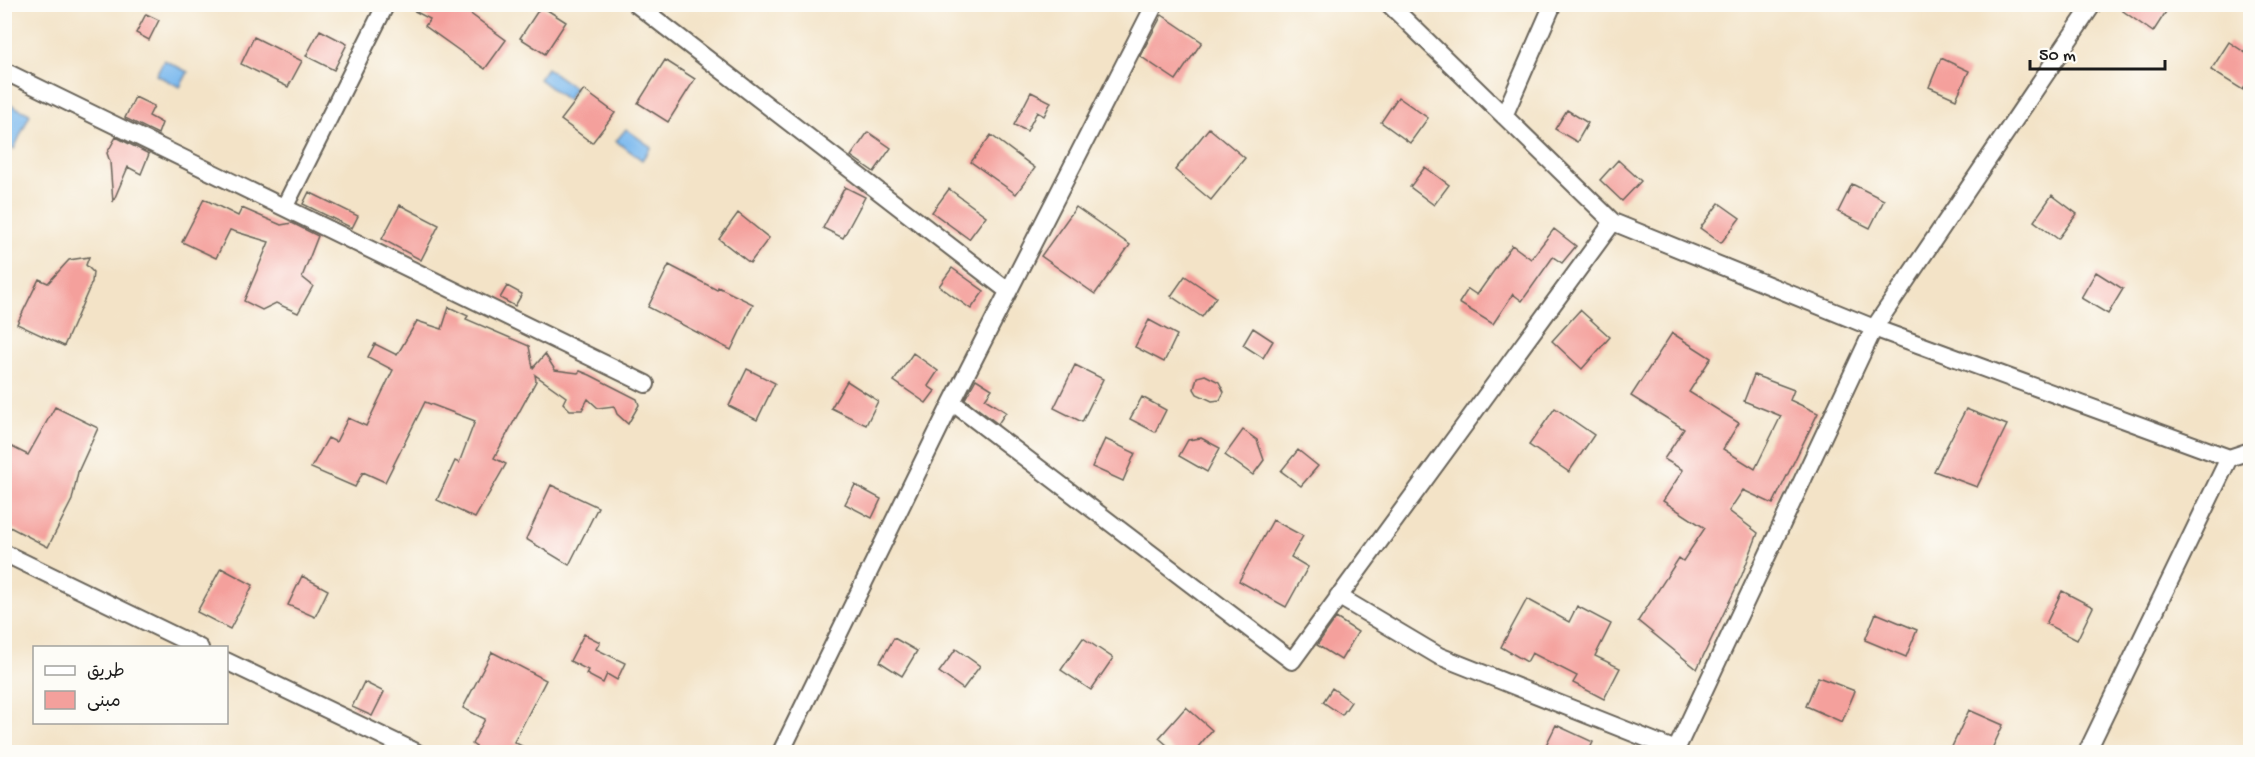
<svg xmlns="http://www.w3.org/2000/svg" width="2255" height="757" font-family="'Gochi Hand','Playpen Sans Arabic',sans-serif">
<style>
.water{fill:#7bb9ee;stroke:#4c6a85;stroke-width:1.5}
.building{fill:#f4a09c}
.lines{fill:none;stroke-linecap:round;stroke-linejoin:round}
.minor-casing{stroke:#676258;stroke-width:20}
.minor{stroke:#fff;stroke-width:16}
</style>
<rect width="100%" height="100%" fill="#fdfcf7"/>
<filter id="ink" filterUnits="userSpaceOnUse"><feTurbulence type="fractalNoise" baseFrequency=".0167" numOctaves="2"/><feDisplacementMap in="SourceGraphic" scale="12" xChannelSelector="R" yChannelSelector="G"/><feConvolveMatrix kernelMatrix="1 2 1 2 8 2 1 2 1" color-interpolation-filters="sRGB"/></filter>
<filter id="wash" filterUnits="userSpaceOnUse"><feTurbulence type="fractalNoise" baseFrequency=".008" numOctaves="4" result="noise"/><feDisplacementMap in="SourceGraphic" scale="24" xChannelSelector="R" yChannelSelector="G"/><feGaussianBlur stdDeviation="1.35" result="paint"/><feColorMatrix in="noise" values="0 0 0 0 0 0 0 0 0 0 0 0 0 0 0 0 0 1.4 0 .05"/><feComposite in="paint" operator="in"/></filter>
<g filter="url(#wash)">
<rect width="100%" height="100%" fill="#f3e3c7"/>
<!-- water -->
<path class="water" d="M 164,60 L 188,72 L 180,87 L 156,75 Z
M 547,68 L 575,88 L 567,100 L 539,79 Z
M 9,104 L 30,114 L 14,149 L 5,144 L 5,113 Z
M 626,129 L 651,147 L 642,160 L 616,141 Z"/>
<g id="blocks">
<!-- building -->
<path class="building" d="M 401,4 L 457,4 L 506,40 L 485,69 L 425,26 L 430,19 Z
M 2113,4 L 2171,4 L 2153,32 Z
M 541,6 L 566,22 L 545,54 L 520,38 Z
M 146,14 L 159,20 L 149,40 L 136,33 Z
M 1162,15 L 1202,42 L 1176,80 L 1140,56 Z
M 320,30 L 347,44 L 334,70 L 306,56 Z
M 254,37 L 302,61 L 288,87 L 241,64 Z
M 2229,42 L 2250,56 L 2250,77 L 2243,90 L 2211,70 Z
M 1941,58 L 1969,71 L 1956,99 L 1929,87 Z
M 665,60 L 695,79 L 668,122 L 638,103 Z
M 584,90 L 615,113 L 592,143 L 561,120 Z
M 1031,92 L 1051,102 L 1044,116 L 1037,112 L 1027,131 L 1014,125 Z
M 135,97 L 154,106 L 149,116 L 162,123 L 158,134 L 125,118 Z
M 1398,97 L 1428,118 L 1410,143 L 1381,122 Z
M 1567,110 L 1588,123 L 1577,142 L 1555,129 Z
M 1209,128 L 1245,158 L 1211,200 L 1175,170 Z
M 868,132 L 891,148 L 874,172 L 851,156 Z
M 991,135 L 1035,168 L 1016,194 L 971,162 Z
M 116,137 L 149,154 L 141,174 L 128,167 L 113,202 L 110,162 L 107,153 Z
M 1618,160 L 1641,181 L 1622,201 L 1600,180 Z
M 1425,167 L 1449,185 L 1434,205 L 1410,187 Z
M 1852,184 L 1884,200 L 1870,228 L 1838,212 Z
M 845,187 L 865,197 L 843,238 L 823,228 Z
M 949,189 L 986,216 L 969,239 L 932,212 Z
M 309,192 L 358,216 L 352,228 L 303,204 Z
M 2052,195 L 2077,214 L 2058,239 L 2034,221 Z
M 204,199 L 238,216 L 242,208 L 281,225 L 292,223 L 318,236 L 302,277 L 313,286 L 298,313 L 276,303 L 262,310 L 244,301 L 269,242 L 230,230 L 216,258 L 182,242 Z
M 1719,203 L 1740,218 L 1721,243 L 1700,228 Z
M 400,205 L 439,225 L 421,260 L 382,239 Z
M 1076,207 L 1130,245 L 1095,294 L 1041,256 Z
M 738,213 L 769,238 L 750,263 L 719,239 Z
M 1554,229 L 1576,246 L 1562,263 L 1553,257 L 1522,301 L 1513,294 L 1493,324 L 1459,303 L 1468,289 L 1477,295 L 1512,245 L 1531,259 Z
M 89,257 L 86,265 L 93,272 L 92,282 L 64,346 L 17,324 L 39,279 L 48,283 L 69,260 Z
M 669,265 L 717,290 L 718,287 L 753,304 L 731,350 L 648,307 Z
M 952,268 L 984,291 L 971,309 L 939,286 Z
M 2096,272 L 2123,289 L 2108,314 L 2081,298 Z
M 1185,276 L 1216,297 L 1202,317 L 1171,296 Z
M 507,286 L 522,294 L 515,306 L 500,298 Z
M 449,307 L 468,316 L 466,319 L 529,346 L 533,368 L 545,354 L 555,370 L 578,373 L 580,371 L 590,375 L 637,399 L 639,405 L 628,424 L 617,414 L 614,406 L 598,408 L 588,399 L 582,410 L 570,410 L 563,403 L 566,397 L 535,375 L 536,381 L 494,458 L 506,464 L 475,518 L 437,500 L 455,461 L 459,463 L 475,421 L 425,402 L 385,482 L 363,472 L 355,487 L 311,468 L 328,438 L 336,442 L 348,418 L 366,426 L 393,370 L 368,357 L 375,344 L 397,355 L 417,321 L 442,329 Z
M 1580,310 L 1610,337 L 1582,369 L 1552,341 Z
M 1149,320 L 1177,335 L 1164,362 L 1135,347 Z
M 1253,328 L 1273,341 L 1263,358 L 1243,345 Z
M 1672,333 L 1711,358 L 1689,392 L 1739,423 L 1723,449 L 1755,469 L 1781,416 L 1744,401 L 1754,375 L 1794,390 L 1790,400 L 1818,413 L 1773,504 L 1743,490 L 1729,511 L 1758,533 L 1742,575 L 1697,669 L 1638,621 L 1679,558 L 1683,561 L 1705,528 L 1663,501 L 1683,470 L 1664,459 L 1684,429 L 1631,396 Z
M 913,353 L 938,371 L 928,386 L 935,391 L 926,403 L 894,381 Z
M 1075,365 L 1103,379 L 1082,422 L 1054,408 Z
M 747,369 L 775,383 L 757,420 L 729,406 Z
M 1205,375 L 1219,382 L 1224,392 L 1220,400 L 1212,401 L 1197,394 L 1194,389 L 1197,377 Z
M 976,379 L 992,389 L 985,399 L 1006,412 L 998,424 L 965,399 Z
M 847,381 L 878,401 L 866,425 L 831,408 Z
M 1142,397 L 1166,410 L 1155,432 L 1130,419 Z
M 55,407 L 98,428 L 78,472 L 72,500 L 48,547 L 4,524 L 4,443 L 28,455 Z
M 1555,408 L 1594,435 L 1569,472 L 1529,445 Z
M 1966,409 L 2007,425 L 1977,487 L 1934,471 Z
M 1243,430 L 1257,440 L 1264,460 L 1253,475 L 1225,455 Z
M 1201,438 L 1220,448 L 1207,472 L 1179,456 L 1188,440 Z
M 1105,439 L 1135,453 L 1123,481 L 1092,467 Z
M 1298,450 L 1318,466 L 1301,486 L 1281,471 Z
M 551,485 L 598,507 L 569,565 L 526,539 Z
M 855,485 L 881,499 L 872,518 L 845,504 Z
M 1273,520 L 1303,536 L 1291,557 L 1308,567 L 1286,607 L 1239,581 Z
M 221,568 L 253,585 L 230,629 L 197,612 Z
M 302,576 L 328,590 L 315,617 L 288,605 Z
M 2062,591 L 2093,607 L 2077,640 L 2046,624 Z
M 1527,599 L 1569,622 L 1577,606 L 1611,624 L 1595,656 L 1620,668 L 1604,699 L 1573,683 L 1577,676 L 1532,653 L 1527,662 L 1501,647 Z
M 1876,613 L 1917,630 L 1906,657 L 1865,640 Z
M 1336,618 L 1358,632 L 1341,660 L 1317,645 Z
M 584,634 L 600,642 L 596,649 L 625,663 L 617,680 L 607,674 L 603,683 L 586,674 L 588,670 L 570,661 Z
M 894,638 L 917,651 L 902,676 L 880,662 Z
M 1083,638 L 1113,658 L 1091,690 L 1061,670 Z
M 956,649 L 980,666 L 963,689 L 939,672 Z
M 492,652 L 546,680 L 514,742 L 535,753 L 485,753 L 472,744 L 485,719 L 463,708 Z
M 1818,677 L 1855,691 L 1842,722 L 1806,706 Z
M 364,682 L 384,692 L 372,716 L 352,707 Z
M 1332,688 L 1351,702 L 1342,715 L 1323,702 Z
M 1186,707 L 1212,730 L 1193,753 L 1176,753 L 1159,738 Z
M 1969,710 L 2003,725 L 1990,753 L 1959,753 L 1951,749 Z
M 1556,725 L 1593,742 L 1588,753 L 1542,753 Z"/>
</g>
</g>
<g filter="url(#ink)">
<use href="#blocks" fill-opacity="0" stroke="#676258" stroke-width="1.5"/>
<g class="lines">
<!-- minor casing -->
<g class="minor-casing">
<path id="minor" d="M 636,4 L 1008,291
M 1389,4 L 1613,222 L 1874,328 L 2229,458 L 2250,451
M 4,71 L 646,384
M 1504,116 L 1553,4
M 285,206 L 386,4
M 952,402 L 1292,661 L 1613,222
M 4,553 L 200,648
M 1338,596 L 1439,656 L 1676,750
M 226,661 L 416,752
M 781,752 L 952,402 L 1155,4
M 1675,752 L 1874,328 L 2093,4
M 2087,752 L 2229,458"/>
</g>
<!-- minor -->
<use href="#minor" class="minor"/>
</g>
</g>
<!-- margin -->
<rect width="2255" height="757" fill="none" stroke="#fdfcf7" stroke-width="24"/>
<!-- legend -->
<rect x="33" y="646" width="195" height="78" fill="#fdfcf7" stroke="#a3a29f" stroke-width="1.5"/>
<rect x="45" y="666" width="30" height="9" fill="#ffffff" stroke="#a3a29f" stroke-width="1.5"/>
<text x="87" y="676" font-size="18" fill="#1c1c1c">طريق</text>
<rect x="45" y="691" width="30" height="18" fill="#f4a09c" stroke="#a3a29f" stroke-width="1.5"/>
<text x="87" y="706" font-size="18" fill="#1c1c1c">مبنى</text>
<!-- scale -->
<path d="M2030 60v9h135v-9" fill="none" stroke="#1c1c1c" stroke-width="3"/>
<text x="2039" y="60" font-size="18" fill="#1c1c1c" stroke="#fdfcf7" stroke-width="4.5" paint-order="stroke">50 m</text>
</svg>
